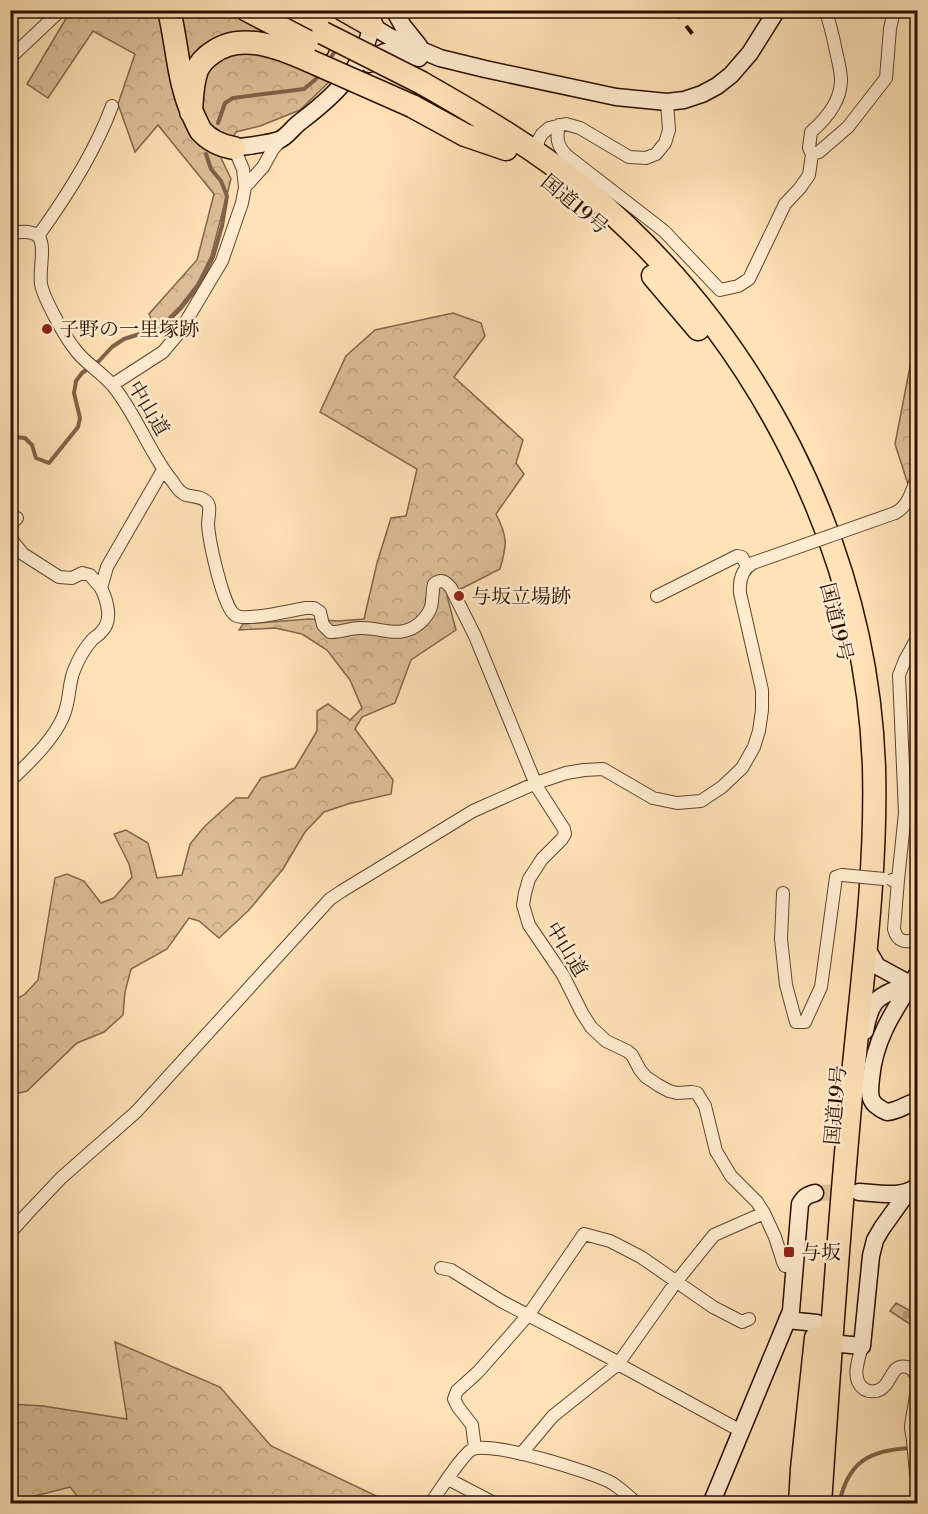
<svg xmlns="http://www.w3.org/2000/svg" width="928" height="1514" font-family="'Libre Bodoni','Noto Serif JP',serif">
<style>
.forest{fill:url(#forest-crowns);stroke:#82664c;stroke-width:1.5}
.cemetery{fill:url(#cemetery-stones);stroke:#82664c;stroke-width:1.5}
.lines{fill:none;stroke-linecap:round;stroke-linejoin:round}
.stream{stroke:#7f6248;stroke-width:4}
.secondary-tunnel{stroke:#dfc29b;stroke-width:16;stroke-dasharray:16 8;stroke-linecap:butt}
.street-casing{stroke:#5f442e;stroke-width:14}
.secondary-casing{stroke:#2a0f00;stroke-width:19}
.highway-casing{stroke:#2a0f00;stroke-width:25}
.street{stroke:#ffecd0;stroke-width:12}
.secondary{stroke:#ffecd0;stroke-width:16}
.highway{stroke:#ffe2b6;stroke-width:22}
.rail{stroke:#2a0f00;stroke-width:4;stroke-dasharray:10 10;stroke-linecap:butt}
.street-bridge-casing{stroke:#5f442e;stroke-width:14;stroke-linecap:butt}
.highway-bridge-casing{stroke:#2a0f00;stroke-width:25;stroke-linecap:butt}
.street-bridge{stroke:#ffecd0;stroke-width:12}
.highway-bridge{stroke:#ffe2b6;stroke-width:22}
.poi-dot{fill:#8f2418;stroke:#ffecd0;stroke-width:2}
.labels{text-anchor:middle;stroke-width:5;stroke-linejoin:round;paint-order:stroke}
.street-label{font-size:20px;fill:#2a0f00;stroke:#ffecd0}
.poi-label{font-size:20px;fill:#2a0f00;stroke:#ffecd0;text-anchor:start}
</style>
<defs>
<pattern id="forest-crowns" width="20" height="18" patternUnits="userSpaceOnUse" patternTransform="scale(1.5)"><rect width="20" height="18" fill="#dbbe97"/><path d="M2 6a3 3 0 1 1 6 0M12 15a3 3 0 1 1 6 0" fill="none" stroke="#bca280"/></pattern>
<pattern id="cemetery-stones" width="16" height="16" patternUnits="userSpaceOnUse" patternTransform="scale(1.5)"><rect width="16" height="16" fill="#dbbe97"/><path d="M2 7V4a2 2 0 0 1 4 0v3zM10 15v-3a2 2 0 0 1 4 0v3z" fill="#bca280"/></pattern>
</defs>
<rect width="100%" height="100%" fill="#ffe2b6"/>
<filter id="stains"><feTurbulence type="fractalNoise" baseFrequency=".00333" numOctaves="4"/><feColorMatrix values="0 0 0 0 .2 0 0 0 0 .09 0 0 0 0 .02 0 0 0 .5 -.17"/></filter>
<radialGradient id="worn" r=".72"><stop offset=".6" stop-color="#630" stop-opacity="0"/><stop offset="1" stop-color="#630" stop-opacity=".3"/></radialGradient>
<!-- forest -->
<path class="forest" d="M 71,10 L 225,11 L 271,34 L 267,52 L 329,82 L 300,110 L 260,126 L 236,132 L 221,158 L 231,179 L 211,256 L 197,284 L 180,306 L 166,320 L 153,324 L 149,314 L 197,260 L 214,194 L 158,125 L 135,152 L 118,104 L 135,54 L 93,31 L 48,98 L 27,84 Z
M 453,313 L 481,323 L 485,336 L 454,377 L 523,440 L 516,463 L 524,474 L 496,514 C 508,537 507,545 500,569 L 447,596 L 456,630 L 411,660 L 395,703 L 362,717 L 355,729 L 393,780 L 391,794 L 348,804 L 324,812 L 305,832 L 283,869 L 249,910 L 219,938 L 199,921 L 189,918 L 167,949 L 131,969 L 125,992 L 123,1015 L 104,1032 L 77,1043 L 27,1091 L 11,1095 L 11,1002 L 24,995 L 38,980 L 55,878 L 67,874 L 84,881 L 101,903 L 114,898 L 132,877 L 129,864 L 114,834 L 126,830 L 148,843 L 157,878 L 182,875 L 190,844 L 204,827 L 236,798 L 248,798 L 261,778 L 295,768 L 317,731 L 317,711 L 328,704 L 350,720 L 362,708 L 350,680 L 327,650 L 302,634 L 275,628 L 239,630 L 243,624 L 309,619 L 338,621 L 364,619 L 377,563 L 391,518 L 406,516 L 417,469 L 320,412 L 346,356 L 375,330 Z
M 917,348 L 917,512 L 895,444 L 913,351 Z
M 115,1342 L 220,1387 L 271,1446 L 391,1503 L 83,1503 L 70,1487 L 11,1502 L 11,1404 L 43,1406 L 127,1419 Z"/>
<!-- cemetery -->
<path class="cemetery" d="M 896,1303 L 914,1313 L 917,1306 L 917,1340 L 912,1333 L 910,1324 L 890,1311 Z"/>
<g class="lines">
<!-- stream -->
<path class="stream" d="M 328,62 L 337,48
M 218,123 L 225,103 L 233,98 L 304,89 L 316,79 L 320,73
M 10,442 L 14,437 L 25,438 L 32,445 L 36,458 L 49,463 L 78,427 L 80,418 L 74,393 L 76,381 L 82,373 L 99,361 L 112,347 L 124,339 L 149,331 L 167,322 L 181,308 L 199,285 L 213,257 L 222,226 L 227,196 L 221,181 L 211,169 L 206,154
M 839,1504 C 848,1461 870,1450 911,1448"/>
<!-- secondary-tunnel -->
<path class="secondary-tunnel" d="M 815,1193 L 853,1192"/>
<!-- street casing -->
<g class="street-casing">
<path id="street" d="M 825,10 C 831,25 834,41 837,56 C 839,64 841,72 841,80 C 841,102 826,119 811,132 L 809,148 L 812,154 L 819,152 L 848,127 L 886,78 L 890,29 L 894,10
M 10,58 L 61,10
M 559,125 C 556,138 557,145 566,155 L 664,231 L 720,290 L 738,286 L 749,279 L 785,204 L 800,188 L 809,175 L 812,154
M 538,154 L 538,141 L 542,134 L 549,128 L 566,124 L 580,128 L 629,157 L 646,158 L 656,154 L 665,143 L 669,130 L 667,102
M 245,187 L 263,167 L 273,149 L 281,140
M 10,233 C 19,232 35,229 40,239 C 45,249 39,271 41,284 C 43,297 65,337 74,348 C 84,363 102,372 113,386 C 137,415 149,453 173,482 C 176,487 180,493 186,495 C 193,497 206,496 209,506 C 210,512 208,519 208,524 C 209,541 223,607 235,615 C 245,622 292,610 306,608 L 314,608 L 320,612 L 323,625 L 330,632 C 341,633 351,627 362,628 C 384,628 401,640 421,622 C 425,618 429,613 431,607 C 433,600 432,591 434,584 C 442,578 446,582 451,588 L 475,636 L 537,787 L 564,829 L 565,834 L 562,839 L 542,859 L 529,879 L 525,893 L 523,905 L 529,925 L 563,975 L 582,1013 L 591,1027 L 606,1041 L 627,1051 L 632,1055 L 640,1070 L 646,1077 L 658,1085 L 669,1091 L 677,1093 L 692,1092 L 697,1093 L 705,1106 L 716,1151 L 731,1176 L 757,1202 L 764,1213 L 775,1237 L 783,1262 L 785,1266 L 794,1268
M 38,236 C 67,196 95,152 112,106
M 112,385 L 163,352 L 179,333 L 222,261 L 242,203 L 245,187 L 243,169 L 234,148
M 895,513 C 910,505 912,489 918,475
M 10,525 L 17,518
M 10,538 L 23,554 L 59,577 L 72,578 L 82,573 L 90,575 L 101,588
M 657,596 L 737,556 L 742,557 L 747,566
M 10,781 C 29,763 60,734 66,708 C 70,695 69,680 75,668 C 79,658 85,648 92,640 C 95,637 99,635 102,631 C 113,620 107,600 101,588 L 107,567 L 163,470
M 892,880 L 898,880 L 894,929 C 897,942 906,944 918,938
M 898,880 L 905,813 L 899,675 L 905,660 L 918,636
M 783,893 L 781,939 L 786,985 L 796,1022 L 805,1022 L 821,987 L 836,877 L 842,875
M 10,1233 L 27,1214 L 61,1178 L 136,1112 L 330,899 L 342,891 L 473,811 L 536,783 L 566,773 L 584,770 L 603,769 L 653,798 L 677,803 L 701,801 L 722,787 L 742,768 L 754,747 L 759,731 L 762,710 L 762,690 L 740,593 C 739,580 742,569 753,563
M 441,1268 L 451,1270 L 501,1301 L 614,1360 L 618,1364 L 741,1431
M 862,1346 C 859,1359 850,1379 864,1389 C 869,1392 876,1392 881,1389 C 892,1383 891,1363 907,1367 C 910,1368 913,1369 914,1372 C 918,1378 917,1388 916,1395 C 915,1405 912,1416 911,1427 C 911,1432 913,1436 913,1441 C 914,1452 915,1463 916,1473 L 918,1477
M 475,1448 L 472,1425 L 458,1407 L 454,1399 L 457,1391 L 478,1372 L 529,1314 L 584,1234 L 610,1241 L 641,1257 L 713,1307 L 742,1322 L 749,1319
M 521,1454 L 553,1416 L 618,1364 L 676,1282 L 714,1235 L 764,1213
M 448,1479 L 496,1504
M 430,1504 C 439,1492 463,1453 473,1449 C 492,1441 592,1472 612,1483 C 621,1489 629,1496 637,1504"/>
</g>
<!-- secondary casing -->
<g class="secondary-casing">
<path id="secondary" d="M 394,10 L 403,26 L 419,46
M 372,26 L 390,37 L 440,58 L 485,69 L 616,97 L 667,102 L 684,100 L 702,94 L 717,86 L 731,75 L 750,53 L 777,10
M 369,64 C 385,44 398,52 419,58
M 234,148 C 246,146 268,144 279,140 C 287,137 293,127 300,122 C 341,91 368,64 374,10
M 866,947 L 877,966 L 910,984
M 918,973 C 896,1008 875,1036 871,1078 C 869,1096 868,1104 887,1112 C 899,1111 906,1104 918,1101
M 865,1031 C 871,997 879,996 910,984
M 859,1192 C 876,1193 906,1199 918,1185
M 787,1320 L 817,1323
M 830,1343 L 862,1346 L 871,1256 L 875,1240 L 882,1228 L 902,1200 L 904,1193
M 711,1504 L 791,1311 L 800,1204 C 804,1197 807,1195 815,1193"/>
</g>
<!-- highway casing -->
<g class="highway-casing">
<path id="highway" d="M 169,10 C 178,48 178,84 195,119 C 197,123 199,128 201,131 C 210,141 222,146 234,148
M 247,10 L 318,47
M 344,10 L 372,26
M 422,83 C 478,115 533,147 583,188 C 754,330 866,543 874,767 C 877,876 861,987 851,1095 C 839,1231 829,1367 820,1504
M 412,106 L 465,135 L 506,149
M 191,112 C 192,97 192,83 197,70 C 200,63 206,57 212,53 C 241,31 281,48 310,61
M 653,276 L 698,329
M 800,1504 L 802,1469 L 816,1338"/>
</g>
<!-- street -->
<use href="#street" class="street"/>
<!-- secondary -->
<use href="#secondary" class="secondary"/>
<!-- highway -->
<use href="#highway" class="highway"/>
<!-- rail -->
<path class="rail" d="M 674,10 L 694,36"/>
<!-- street-bridge casing -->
<g class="street-bridge-casing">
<path id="street-bridge" d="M 753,563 L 895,513
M 842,875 L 884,879"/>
</g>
<!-- highway-bridge casing -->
<g class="highway-bridge-casing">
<path id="highway-bridge" d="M 323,33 L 422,83
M 310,61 L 412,106"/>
</g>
<!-- street-bridge -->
<use href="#street-bridge" class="street-bridge"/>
<!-- highway-bridge -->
<use href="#highway-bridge" class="highway-bridge"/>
</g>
<!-- markers -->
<g class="poi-dot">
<circle cx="47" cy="329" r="6"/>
<circle cx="459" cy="596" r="6"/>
<rect x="783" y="1246" width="12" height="12" rx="3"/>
</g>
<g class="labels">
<!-- street labels -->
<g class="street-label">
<text transform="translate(575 204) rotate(40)" y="7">国道19号</text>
<text transform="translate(149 408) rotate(59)" y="7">中山道</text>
<text transform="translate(837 622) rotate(76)" y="7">国道19号</text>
<text transform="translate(567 949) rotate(58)" y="7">中山道</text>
<text transform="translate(835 1105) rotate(-85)" y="7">国道19号</text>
</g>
<!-- poi labels -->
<g class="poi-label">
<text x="59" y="336">子野の一里塚跡</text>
<text x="471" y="603">与坂立場跡</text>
<text x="801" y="1259">与坂</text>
</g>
</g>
<!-- margin -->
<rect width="928" height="1514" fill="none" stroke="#ffe2b6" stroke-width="36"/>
<rect x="12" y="12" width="904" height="1490" fill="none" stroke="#2a0f00" stroke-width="3"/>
<rect x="18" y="18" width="892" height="1478" fill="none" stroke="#2a0f00" stroke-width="1.5"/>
<rect width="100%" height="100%" filter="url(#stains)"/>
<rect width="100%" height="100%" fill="url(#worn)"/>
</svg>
